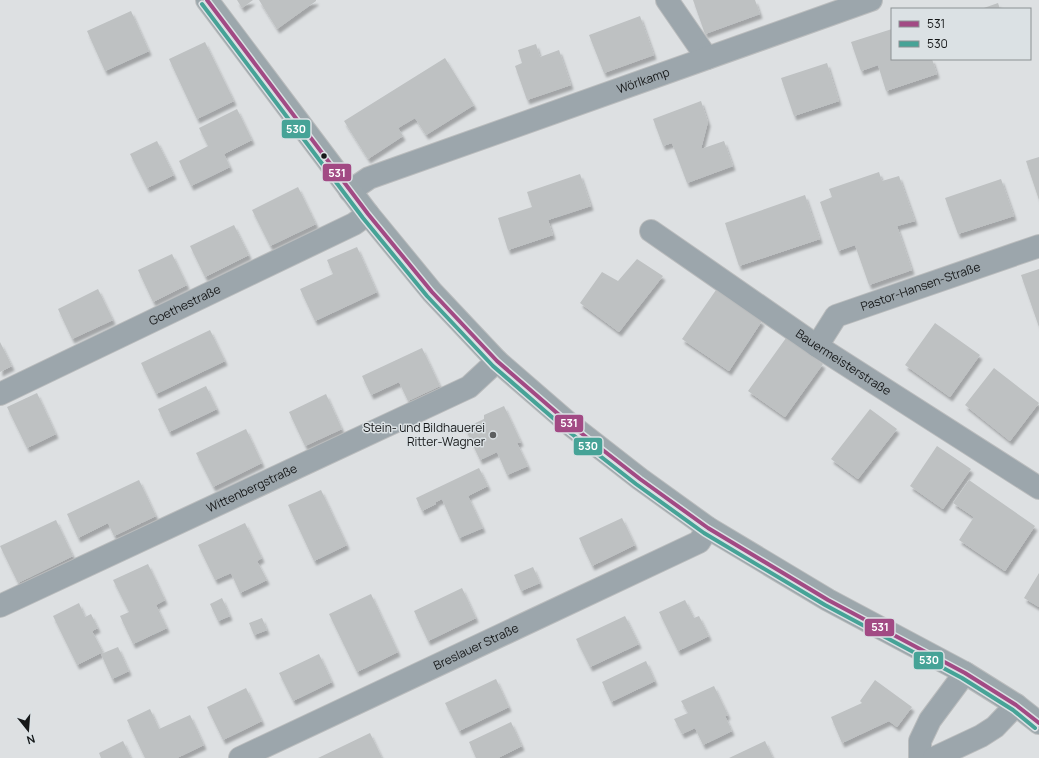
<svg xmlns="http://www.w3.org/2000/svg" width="1039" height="758" font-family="Manrope,sans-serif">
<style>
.building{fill:#bec1c2;filter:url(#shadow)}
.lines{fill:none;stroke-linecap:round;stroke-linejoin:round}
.minor-casing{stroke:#babcbd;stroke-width:24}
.major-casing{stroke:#babcbd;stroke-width:24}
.minor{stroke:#9ca6ac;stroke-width:22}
.major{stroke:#9ca7ac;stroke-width:22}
.bus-1-casing{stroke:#dbe1e4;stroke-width:7}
.bus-2-casing{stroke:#dbe1e4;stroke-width:7}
.bus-1{stroke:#a24a84;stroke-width:4}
.bus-2{stroke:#46a397;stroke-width:4}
.bus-dot{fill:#161819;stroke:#dbe1e4;stroke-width:1.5}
.poi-dot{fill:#5c5e5f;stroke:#dbe1e4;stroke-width:1.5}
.labels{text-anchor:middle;stroke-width:3;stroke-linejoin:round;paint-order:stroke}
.street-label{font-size:12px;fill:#161819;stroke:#dbe1e4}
.poi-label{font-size:12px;fill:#161819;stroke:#dbe1e4;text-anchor:end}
.line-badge{stroke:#dbe1e4;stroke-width:1.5}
.badge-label{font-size:11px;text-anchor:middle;font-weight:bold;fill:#fff}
</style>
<defs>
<filter id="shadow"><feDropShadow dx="2.5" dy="4.5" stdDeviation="1" flood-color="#0004"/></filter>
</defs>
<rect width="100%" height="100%" fill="#dde0e2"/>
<!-- building -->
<path class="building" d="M 237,0 L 253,0 L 242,8 Z
M 259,0 L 316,0 L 316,1 L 277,29 Z
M 693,0 L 755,0 L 760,14 L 705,34 Z
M 998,3 L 1000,9 L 981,9 Z
M 131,11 L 149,51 L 105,71 L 87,31 Z
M 640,16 L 654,55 L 604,73 L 589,35 Z
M 892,29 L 892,59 L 932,59 L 937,74 L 886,91 L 878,65 L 861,71 L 851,42 Z
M 205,42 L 234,101 L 197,119 L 169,59 Z
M 536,44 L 540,57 L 559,50 L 571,85 L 527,100 L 515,66 L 522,63 L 518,50 Z
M 445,58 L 474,105 L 426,135 L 415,118 L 398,128 L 403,136 L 368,159 L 344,121 Z
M 827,63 L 839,101 L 794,116 L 781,78 Z
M 701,101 L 708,122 L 701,149 L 724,141 L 733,166 L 687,183 L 672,143 L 663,146 L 653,119 Z
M 237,109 L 252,140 L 224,154 L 230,167 L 191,186 L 179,161 L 208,146 L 199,128 Z
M 157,141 L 174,175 L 147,188 L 130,154 Z
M 1039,157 L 1039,200 L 1026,161 Z
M 879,172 L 882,181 L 899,176 L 915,221 L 897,226 L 912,270 L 869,285 L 855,245 L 838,251 L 820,202 L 832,197 L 829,189 Z
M 580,174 L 591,206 L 548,220 L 553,235 L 508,250 L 498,218 L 532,207 L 527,192 Z
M 1001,179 L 1014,216 L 958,234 L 945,198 Z
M 298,187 L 316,224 L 270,246 L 252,210 Z
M 805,195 L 820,239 L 739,266 L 725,223 Z
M 234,225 L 249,255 L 205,277 L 190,246 Z
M 357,247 L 377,292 L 315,321 L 300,289 L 333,274 L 327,260 Z
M 172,254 L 187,285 L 153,302 L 138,270 Z
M 637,259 L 663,276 L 619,332 L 580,303 L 602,272 L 618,281 Z
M 1039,269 L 1039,327 L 1021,275 Z
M 98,289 L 113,320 L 72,339 L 58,309 Z
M 716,290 L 762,321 L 729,371 L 682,339 Z
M 935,323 L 980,355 L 950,397 L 905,365 Z
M 210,330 L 225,361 L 156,394 L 141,363 Z
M 786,338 L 823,364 L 785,417 L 748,391 Z
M 0,342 L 12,366 L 0,372 Z
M 422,348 L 440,386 L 408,401 L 399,382 L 371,395 L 362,376 Z
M 994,368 L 1039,403 L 1010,441 L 965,405 Z
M 206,386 L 217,409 L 169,432 L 158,409 Z
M 37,393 L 56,434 L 27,448 L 7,407 Z
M 326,394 L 342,429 L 305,446 L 289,412 Z
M 504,406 L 521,442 L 517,443 L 528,466 L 507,475 L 497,452 L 480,460 L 465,428 L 484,419 L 484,415 Z
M 870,409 L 897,429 L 858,479 L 831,459 Z
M 246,429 L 262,463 L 213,487 L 196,453 Z
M 937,446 L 971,469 L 943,509 L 910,486 Z
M 479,468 L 488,486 L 468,496 L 483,528 L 459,538 L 442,499 L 436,502 L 436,504 L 422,511 L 416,498 Z
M 139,480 L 156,516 L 114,536 L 108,523 L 78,538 L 67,514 Z
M 969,480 L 1035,526 L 1005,571 L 959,540 L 974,517 L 953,503 Z
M 321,490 L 347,545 L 314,561 L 288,505 Z
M 622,518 L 635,545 L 592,566 L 579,538 Z
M 56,520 L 73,556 L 18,583 L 0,546 Z
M 245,523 L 262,558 L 257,561 L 267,580 L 240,593 L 231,573 L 215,580 L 198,545 Z
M 148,564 L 165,600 L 156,605 L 167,628 L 133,644 L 120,616 L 129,612 L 113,580 Z
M 533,567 L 540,583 L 521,591 L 514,575 Z
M 1039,573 L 1039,607 L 1024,598 Z
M 462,588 L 476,618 L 428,641 L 414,611 Z
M 371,594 L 398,652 L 357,672 L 329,614 Z
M 222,598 L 230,616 L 218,621 L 210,604 Z
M 685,600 L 694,618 L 699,616 L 709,636 L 678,651 L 659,612 Z
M 79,603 L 85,617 L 91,614 L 98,628 L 92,631 L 103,652 L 77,665 L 53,616 Z
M 625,616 L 639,644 L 590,667 L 576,639 Z
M 262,618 L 267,630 L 254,635 L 249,623 Z
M 118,647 L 129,671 L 112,679 L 101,654 Z
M 319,654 L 332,682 L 293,701 L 279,673 Z
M 646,661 L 655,681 L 611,702 L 602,682 Z
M 496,679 L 509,707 L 459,731 L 445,703 Z
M 875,680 L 912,707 L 897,727 L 889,721 L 842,743 L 831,717 L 862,703 L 860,701 Z
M 714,686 L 728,715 L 725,716 L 732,731 L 703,745 L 695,728 L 682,734 L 674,719 L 688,713 L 681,701 Z
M 246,688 L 262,721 L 223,740 L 207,707 Z
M 150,709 L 159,729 L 190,715 L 204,745 L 177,758 L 145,758 L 127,720 Z
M 511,722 L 522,746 L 498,758 L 476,758 L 469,742 Z
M 370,733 L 382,758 L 318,758 Z
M 123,741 L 131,758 L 101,758 L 99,753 Z
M 765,741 L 773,758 L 729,758 Z"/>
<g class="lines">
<!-- minor casing -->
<g class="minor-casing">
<g id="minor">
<path d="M 667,0 L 707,58"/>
<path id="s1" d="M 350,191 L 369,178 L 871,0"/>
<path id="s2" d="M 651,231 L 817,346 L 1039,488"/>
<path id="s3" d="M 817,346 L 836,316 L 1039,246"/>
<path id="s4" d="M 0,394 L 354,224 L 368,214"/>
<path id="s5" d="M 0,606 L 469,387 L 497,361"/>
<path id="s6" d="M 240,758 L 699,542 L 708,528"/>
<path d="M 920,758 L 920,741 L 930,720 L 965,673"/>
<path d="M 934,758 L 981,736 L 995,727 L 1016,705"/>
</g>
</g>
<!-- major casing -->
<g class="major-casing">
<path id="major" d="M 207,0 L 368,214 L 432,292 L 497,361 L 572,426 L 640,479 L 708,528 L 828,600 L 965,673 L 1016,705 L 1039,723"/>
</g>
<!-- minor -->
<use href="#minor" class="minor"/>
<!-- major -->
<use href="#major" class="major"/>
<!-- bus-1 casing -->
<g class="bus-1-casing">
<path id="bus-1" d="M 207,0 L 368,214 L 432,292 L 497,361 L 572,426 L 640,479 L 708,528 L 828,600 L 965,673 L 1016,705 L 1039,723"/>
</g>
<!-- bus-2 casing -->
<g class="bus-2-casing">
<path id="bus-2" d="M 202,4 L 363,218 L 427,296 L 493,366 L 568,431 L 636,484 L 704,533 L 825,605 L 962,678 L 1013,710 L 1035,728"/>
</g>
<!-- bus-1 -->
<use href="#bus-1" class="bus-1"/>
<!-- bus-2 -->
<use href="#bus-2" class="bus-2"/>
</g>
<!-- markers -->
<circle class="bus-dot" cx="324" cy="156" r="3.5"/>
<circle class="poi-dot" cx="493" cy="435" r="4"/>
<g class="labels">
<!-- street labels -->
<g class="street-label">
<text dy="4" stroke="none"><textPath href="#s1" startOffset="314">Wörlkamp</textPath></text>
<text dy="4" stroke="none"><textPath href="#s3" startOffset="125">Pastor-Hansen-Straße</textPath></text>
<text dy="4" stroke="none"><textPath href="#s4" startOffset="205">Goethestraße</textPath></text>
<text dy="4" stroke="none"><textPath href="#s2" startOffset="233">Bauermeisterstraße</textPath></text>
<text dy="4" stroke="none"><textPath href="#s5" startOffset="278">Wittenbergstraße</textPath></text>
<text dy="4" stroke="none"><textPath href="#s6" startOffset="261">Breslauer Straße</textPath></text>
</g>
<!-- poi labels -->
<g class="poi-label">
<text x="485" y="432">Stein- und Bildhauerei<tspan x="485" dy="14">Ritter-Wagner</tspan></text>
</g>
</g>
<g class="line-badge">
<rect x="281" y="119" width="30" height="20" rx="4" fill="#46a397"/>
<rect x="322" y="163" width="30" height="19" rx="4" fill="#a24a84"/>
<rect x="554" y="414" width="30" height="19" rx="4" fill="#a24a84"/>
<rect x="573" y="437" width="30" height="19" rx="4" fill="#46a397"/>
<rect x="864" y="618" width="31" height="19" rx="4" fill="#a24a84"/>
<rect x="913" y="651" width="31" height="19" rx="4" fill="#46a397"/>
</g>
<g class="badge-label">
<text x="296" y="133">530</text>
<text x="337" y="177">531</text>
<text x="569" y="427">531</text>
<text x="588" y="450">530</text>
<text x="880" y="631">531</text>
<text x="929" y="664">530</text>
</g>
<!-- legend -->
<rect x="891" y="8" width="140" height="52" fill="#dbe1e4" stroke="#8c9193"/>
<rect x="899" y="21" width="20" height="6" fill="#a24a84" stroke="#8c9193"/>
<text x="927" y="28" font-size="12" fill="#161819">531</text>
<rect x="899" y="41" width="20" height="6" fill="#46a397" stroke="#8c9193"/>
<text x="927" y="48" font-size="12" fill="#161819">530</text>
<!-- north arrow -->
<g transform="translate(28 730) rotate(163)" stroke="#dbe1e4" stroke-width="3" paint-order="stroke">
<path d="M0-3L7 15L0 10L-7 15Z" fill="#161819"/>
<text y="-6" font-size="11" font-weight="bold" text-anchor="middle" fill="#161819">N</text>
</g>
</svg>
